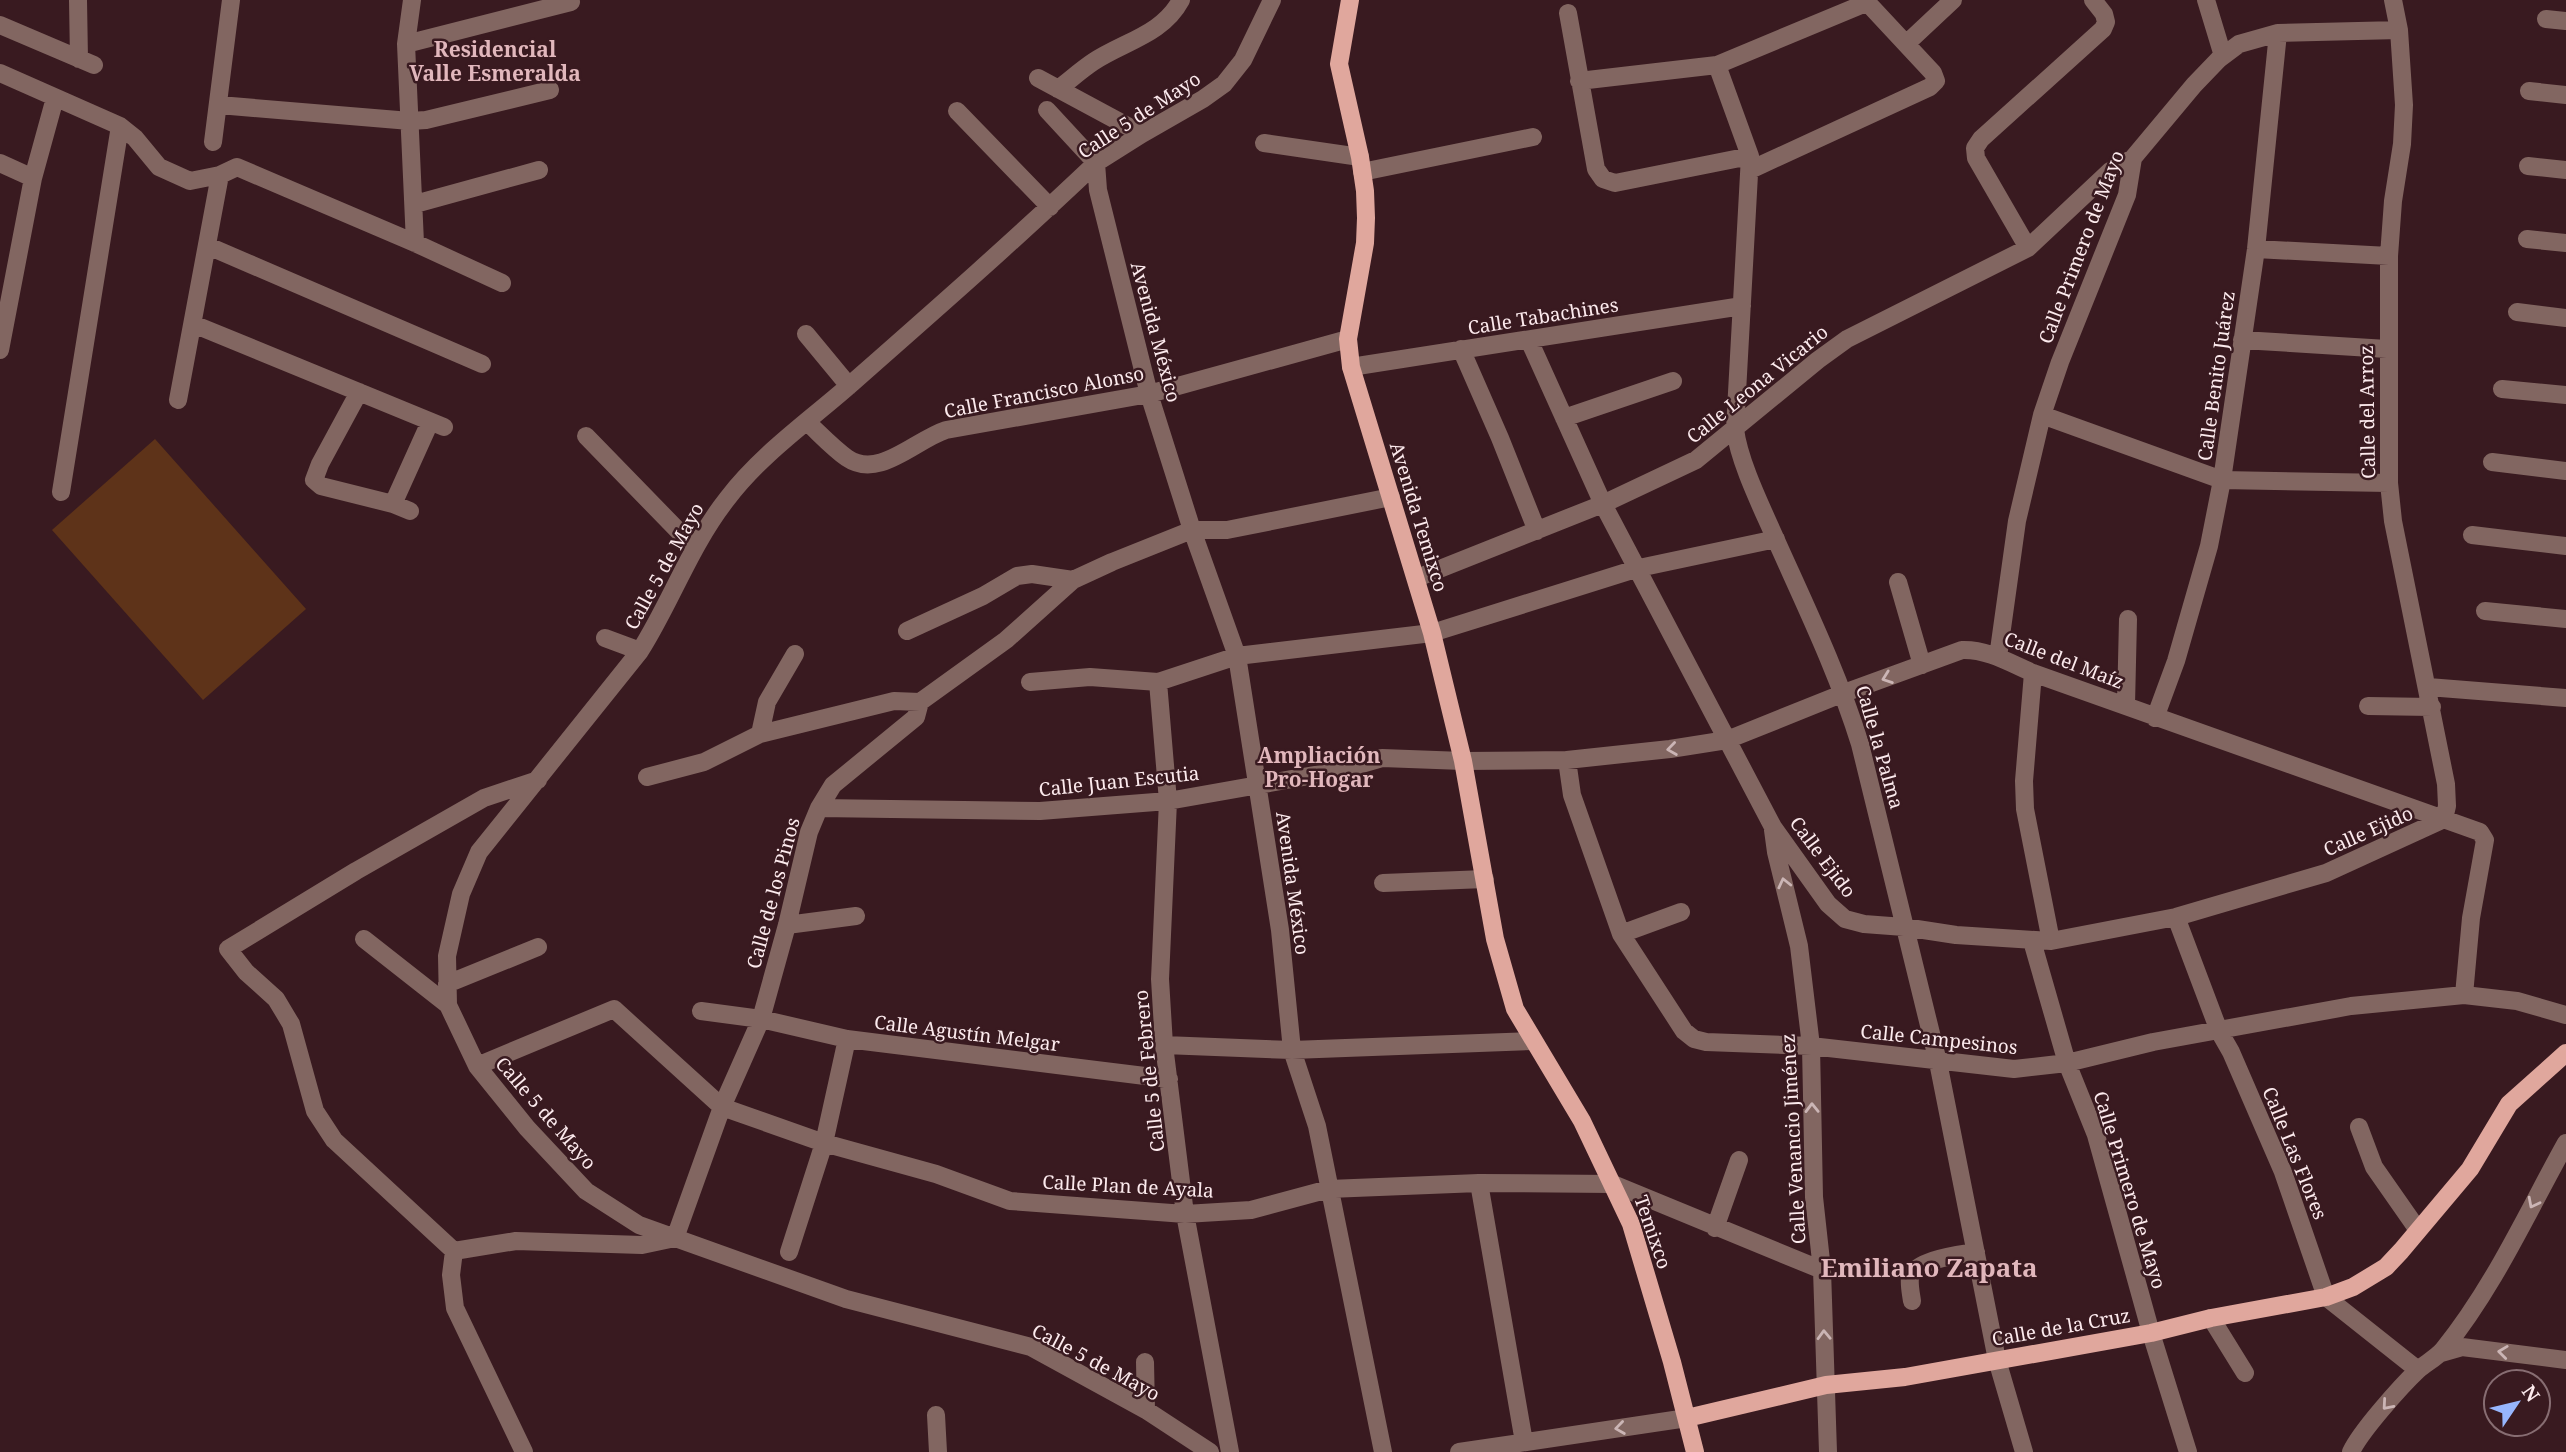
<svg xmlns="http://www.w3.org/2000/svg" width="2566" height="1452" font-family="'Noto Serif',serif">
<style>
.green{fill:#5e3319}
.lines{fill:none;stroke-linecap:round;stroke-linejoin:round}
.minor{stroke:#826661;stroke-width:18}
.major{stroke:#e0a79d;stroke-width:18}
.oneway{stroke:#cbb5b5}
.labels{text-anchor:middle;stroke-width:5;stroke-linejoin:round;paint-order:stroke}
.street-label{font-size:19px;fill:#fceaed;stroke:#391a20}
.neighbourhood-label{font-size:21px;font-weight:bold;fill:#e1b7bc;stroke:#391a20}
.district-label{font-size:26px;font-weight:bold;fill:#e1b7bc;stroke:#391a20}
</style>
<rect width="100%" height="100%" fill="#391a20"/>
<!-- green -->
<path class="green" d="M 155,439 L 306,609 L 203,700 L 52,530 Z"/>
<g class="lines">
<!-- minor -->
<path class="minor" d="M 78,0 L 79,59
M 412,0 L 406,44 L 415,243
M 2206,0 L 2223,56
M 1568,13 L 1596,169 L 1603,179 L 1615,183 L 1750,156
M 2546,19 L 2566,21
M 0,25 L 94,65
M 406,44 L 571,2
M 1906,44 L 1953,0
M 1717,65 L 1750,156 L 1735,429 C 1739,462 1762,508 1776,540 C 1806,607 1838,673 1860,744 L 1938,1062 L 1997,1360 L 2024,1452
M 0,73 L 120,126 L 135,138 L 159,167 L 190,181 L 220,175 L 237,167 L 415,243 L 502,283
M 1038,78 L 1142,134
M 1579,81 L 1717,65 L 1866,3
M 1058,89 C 1070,80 1081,70 1093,62 C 1125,41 1162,35 1181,0
M 2529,91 L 2566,95
M 219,105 L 410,121 L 426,120 L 550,90
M 1047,110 L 1096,163 L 1098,190 L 1149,394 L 1192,530 L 1237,656 L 1280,930 L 1292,1050 L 1317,1126 L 1383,1452
M 957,111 L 1050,207
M 213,142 L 231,0
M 1264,143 L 1360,157
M 0,163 L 33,178
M 2528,166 L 2566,170
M 1750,170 L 1930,87 L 1936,81 L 1933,73 L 1865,0
M 1362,172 L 1533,137
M 415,204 L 539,170
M 2527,239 L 2566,243
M 208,246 L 482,364
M 2028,248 L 1976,158 L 1975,148 L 1981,139 L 2103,29 L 2106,22 L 2104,14 L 2093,0
M 2256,249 L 2389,256
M 2517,312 L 2566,318
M 193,324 L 444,427
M 806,334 L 849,386
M 1529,340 L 1603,504 L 1773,827 L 1828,904 L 1845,919 L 1864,924 L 1904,927 L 1956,935 L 2051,941 L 2176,917 L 2326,873 L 2444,819 L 2447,806 L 2446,784 L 2393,521 L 2389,483 L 2389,256 L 2393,201 L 2402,144 L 2404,105 L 2399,30 L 2393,0
M 2242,340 L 2387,349
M 1461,349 L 1500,438 L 1537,531
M 0,350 L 33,178 L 55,98
M 1351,367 L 1742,306
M 2502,389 L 2566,395
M 359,392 L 320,464 L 314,480 L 321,486 L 393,504 L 410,511
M 178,400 L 220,175
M 2042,415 L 2222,480 L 2389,483
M 1564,418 L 1673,381
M 807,422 C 820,434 833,448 847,458 C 879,480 915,440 946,430 L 1149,394 L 1348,339
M 586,436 L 694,547
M 2492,462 L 2566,471
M 61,492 L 120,126
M 393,504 L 430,422
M 2472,535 L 2566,546
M 1417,578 L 1603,504 L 1696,460 L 1818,360 L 1847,339 L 2028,248 L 2110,171 L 2133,158
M 1898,582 L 1922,665
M 2485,611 L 2566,619
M 907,631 L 983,596 L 1017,576 L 1032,574 L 1073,580
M 605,638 L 640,651
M 1998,657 L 2017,521 L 2042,415 L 2060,362 L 2127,195 L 2133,158 L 2194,85 L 2219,59 L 2239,44 L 2278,33 L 2399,30
M 2033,673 L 2024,781 L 2025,809 L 2051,941
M 1030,682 L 1090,677 L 1158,682 L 1237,656 L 1432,633 L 1639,568 L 1776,539
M 1158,682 L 1168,801 L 1160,979 L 1164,1045 L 1185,1214 L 1230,1452
M 2428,687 L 2566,698
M 2126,705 L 2128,619
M 2368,706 L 2432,707
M 2155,718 L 2176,661 L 2209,546 L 2222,480 L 2256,249 L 2278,33
M 760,734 L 767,702 L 795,654
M 1567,760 L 1572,795 L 1621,934 L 1684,1031 L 1694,1039 L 1706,1042 L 1811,1046 L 2014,1069 L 2067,1063 L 2153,1042 L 2351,1006 L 2464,995 L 2517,1001 L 2566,1015
M 647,777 L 704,762 L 760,734 L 894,701 L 920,702
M 819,808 L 1040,811 L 1168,801 L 1337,771 L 1382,758 L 1463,761 L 1567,760 L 1670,749 L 1727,740 L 1844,693 L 1962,650 C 1987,649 2010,663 2033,673 L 2480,832 L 2485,840 L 2471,918 L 2464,995
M 1773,830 L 1776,852 L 1799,946 L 1811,1046 L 1814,1197 L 1822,1270 L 1828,1452
M 1383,883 L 1485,879
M 2176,917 L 2219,1031 L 2231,1052 L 2283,1172 L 2326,1297 L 2418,1370
M 787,925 L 856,916
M 1621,934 L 1681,912
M 364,939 L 448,1005
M 2032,941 L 2067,1063 L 2096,1135 L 2151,1333 L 2188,1452
M 447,984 L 538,947
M 701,1011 L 761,1019 L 847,1039 L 1169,1079
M 1164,1045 L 1292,1050 L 1533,1041
M 477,1066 L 614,1009 L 722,1107 L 824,1143 L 936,1174 L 1010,1201 L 1185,1214 L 1251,1210 L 1329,1189 L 1479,1183 L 1613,1184 L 1822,1270
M 2359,1127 L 2374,1167 L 2418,1230
M 1479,1183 L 1524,1442
M 1715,1228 L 1739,1160
M 454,1251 L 516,1241 L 642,1245 L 675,1238 L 722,1107 L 761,1019 L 787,925 L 809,832 L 819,808 L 833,785 L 916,717 L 920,702 L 1006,640 L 1073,580 L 1112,562 L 1192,530 L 1227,530 L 1391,497
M 454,1251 L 334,1140 L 315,1111 L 291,1024 L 276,999 L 246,972 L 228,949 L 356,871 L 484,798 L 538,780
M 454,1251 L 451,1275 L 455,1308 L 524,1452
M 789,1252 L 824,1143 L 847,1039
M 1912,1301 C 1911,1294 1909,1285 1910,1278 C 1915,1259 1959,1255 1976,1252
M 2211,1318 L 2245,1373
M 2441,1353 L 2462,1347 L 2566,1360
M 1145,1362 L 1146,1410
M 936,1415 L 938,1452
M 1210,1452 L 1146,1410 L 1031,1347 L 846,1299 L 639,1225 L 586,1191 L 527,1128 L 477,1066 L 448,1005 L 447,956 L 461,894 L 479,852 L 640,651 C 671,602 690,546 727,499 C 761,454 809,421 851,384 C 934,311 1016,239 1096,163 L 1142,134 L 1203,99 L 1224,84 L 1243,60 L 1272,0
M 1459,1452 L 1687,1418
M 2351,1452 C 2360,1432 2401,1386 2418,1370 C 2426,1363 2436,1358 2443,1350 C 2494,1287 2527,1213 2566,1143"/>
<!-- major -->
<path class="major" d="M 1350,0 L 1339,64 L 1360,157 L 1365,191 L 1366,218 L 1365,243 L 1348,339 L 1351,367 L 1432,633 L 1463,761 L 1495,939 L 1515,1009 L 1582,1121 L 1631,1224 L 1672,1362 L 1695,1452
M 1687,1418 L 1826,1385 L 1905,1377 L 2151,1333 L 2211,1318 L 2326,1297 L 2353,1287 L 2386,1267 L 2401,1251 L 2470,1169 L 2509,1104 L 2566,1053"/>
</g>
<!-- one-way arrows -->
<defs><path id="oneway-chevron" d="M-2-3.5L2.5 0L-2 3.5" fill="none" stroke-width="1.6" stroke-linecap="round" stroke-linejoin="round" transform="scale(1.75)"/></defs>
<g class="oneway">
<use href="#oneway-chevron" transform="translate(1887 678) rotate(160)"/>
<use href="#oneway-chevron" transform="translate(1672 749) rotate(172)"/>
<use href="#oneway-chevron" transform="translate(1784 883) rotate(-103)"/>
<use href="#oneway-chevron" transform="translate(1812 1108) rotate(-91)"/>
<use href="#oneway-chevron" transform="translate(2533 1203) rotate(117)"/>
<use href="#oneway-chevron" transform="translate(1824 1335) rotate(-92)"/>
<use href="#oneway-chevron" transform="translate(2503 1352) rotate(-173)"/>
<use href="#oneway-chevron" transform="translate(2387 1405) rotate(131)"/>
<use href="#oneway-chevron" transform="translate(1620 1428) rotate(172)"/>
</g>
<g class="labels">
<!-- street labels -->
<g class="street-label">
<text transform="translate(1139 115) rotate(-33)" y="7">Calle 5 de Mayo</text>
<text transform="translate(2081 247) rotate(-69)" y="7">Calle Primero de Mayo</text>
<text transform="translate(1543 316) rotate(-9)" y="7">Calle Tabachines</text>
<text transform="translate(1156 332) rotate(75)" y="7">Avenida México</text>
<text transform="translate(2216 376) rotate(-82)" y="7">Calle Benito Juárez</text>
<text transform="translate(1757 384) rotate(-39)" y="7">Calle Leona Vicario</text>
<text transform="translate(1044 392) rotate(-11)" y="7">Calle Francisco Alonso</text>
<text transform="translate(2367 412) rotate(-91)" y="7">Calle del Arroz</text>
<text transform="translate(1419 517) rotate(73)" y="7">Avenida Temixco</text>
<text transform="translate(664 566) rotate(-61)" y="7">Calle 5 de Mayo</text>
<text transform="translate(2064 660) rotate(21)" y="7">Calle del Maíz</text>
<text transform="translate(1880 747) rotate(74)" y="7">Calle la Palma</text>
<text transform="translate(1119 781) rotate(-6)" y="7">Calle Juan Escutia</text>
<text transform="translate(2368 831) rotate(-24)" y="7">Calle Ejido</text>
<text transform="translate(1823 857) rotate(53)" y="7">Calle Ejido</text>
<text transform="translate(1293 883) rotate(82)" y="7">Avenida México</text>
<text transform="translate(773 893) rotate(-75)" y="7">Calle de los Pinos</text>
<text transform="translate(967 1033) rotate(7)" y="7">Calle Agustín Melgar</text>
<text transform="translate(1939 1039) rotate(6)" y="7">Calle Campesinos</text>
<text transform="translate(1149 1071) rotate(-96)" y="7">Calle 5 de Febrero</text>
<text transform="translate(546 1113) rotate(49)" y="7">Calle 5 de Mayo</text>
<text transform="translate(1793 1139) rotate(-93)" y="7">Calle Venancio Jiménez</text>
<text transform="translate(2295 1153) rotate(68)" y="7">Calle Las Flores</text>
<text transform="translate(1128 1186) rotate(3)" y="7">Calle Plan de Ayala</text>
<text transform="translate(2130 1190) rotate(73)" y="7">Calle Primero de Mayo</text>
<text transform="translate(1653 1232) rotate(71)" y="7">Temixco</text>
<text transform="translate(2061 1327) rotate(-10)" y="7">Calle de la Cruz</text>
<text transform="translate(1096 1362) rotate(28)" y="7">Calle 5 de Mayo</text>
</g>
<!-- neighbourhood labels -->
<g class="neighbourhood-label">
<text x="495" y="57">Residencial<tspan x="495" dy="24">Valle Esmeralda</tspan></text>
<text x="1319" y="763">Ampliación<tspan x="1319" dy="24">Pro-Hogar</tspan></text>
</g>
<!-- district labels -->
<g class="district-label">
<text x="1929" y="1277">Emiliano Zapata</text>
</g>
</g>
<!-- north arrow -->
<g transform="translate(2517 1403) rotate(55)"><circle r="33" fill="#391a20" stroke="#876d72" stroke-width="2"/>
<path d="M0-5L12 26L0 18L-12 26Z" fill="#97b6fd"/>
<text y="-10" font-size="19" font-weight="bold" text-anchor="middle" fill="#fceaed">N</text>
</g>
</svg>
